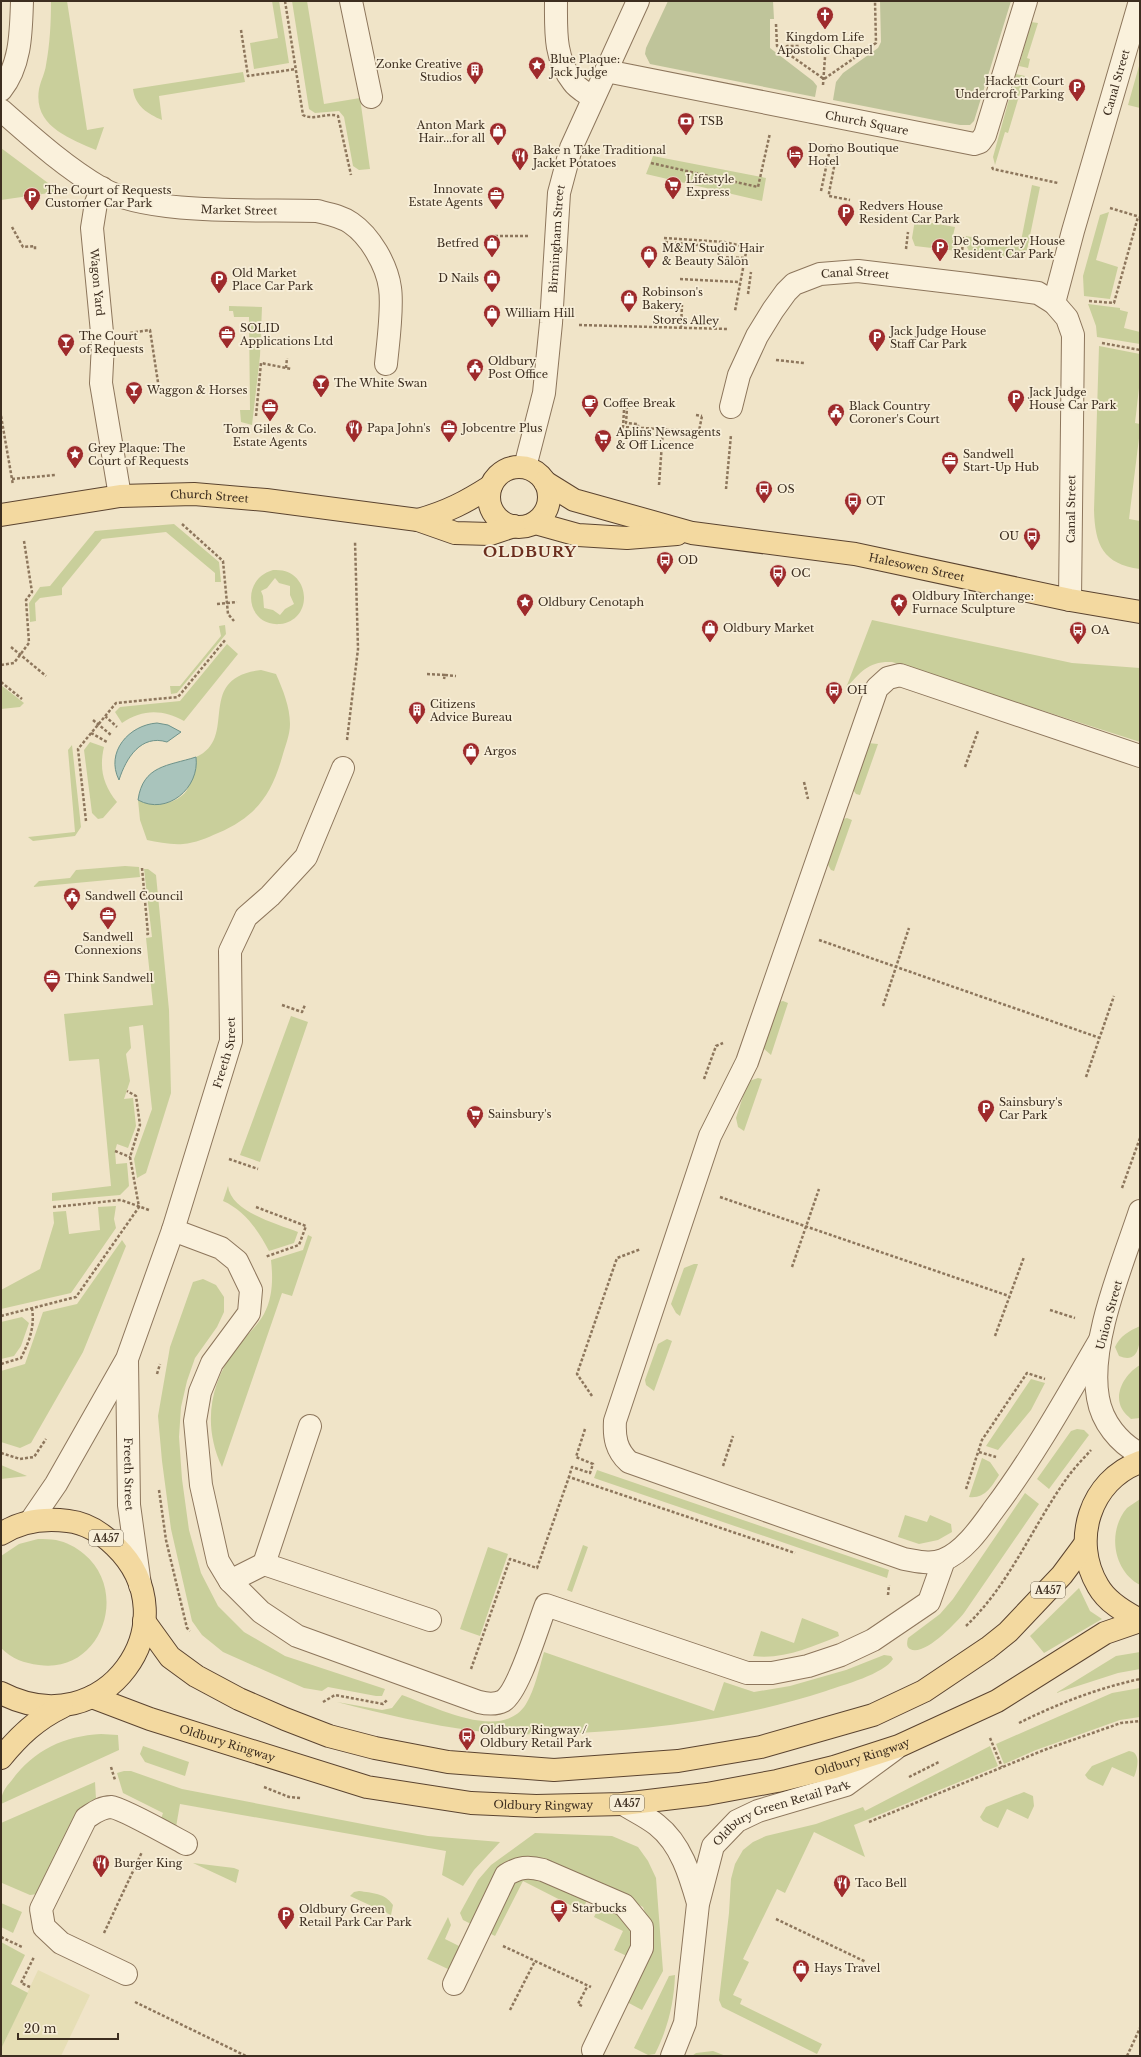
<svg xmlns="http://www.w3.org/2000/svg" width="1141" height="2057" font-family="'Libre Baskerville',serif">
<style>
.farmland{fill:#e6deb5}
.green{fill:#c9cf9b;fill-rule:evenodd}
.cemetery{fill:#bfc49a}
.water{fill:#a9c4bc;stroke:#6f938a}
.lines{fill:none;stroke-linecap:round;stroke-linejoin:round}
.minor-casing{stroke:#8d765c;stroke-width:24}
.major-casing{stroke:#5b4430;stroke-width:24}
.path{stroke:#8d765c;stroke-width:2.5;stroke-dasharray:3 2;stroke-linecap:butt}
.minor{stroke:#faf1dc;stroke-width:22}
.major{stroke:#f3d9a0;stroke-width:22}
.labels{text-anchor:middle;stroke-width:3.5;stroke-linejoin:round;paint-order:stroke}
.shield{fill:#f7eed8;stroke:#756857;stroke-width:1}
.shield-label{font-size:10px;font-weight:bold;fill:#3d2e20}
.poi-label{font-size:11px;fill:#3d2e20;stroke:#f7eed8;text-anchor:start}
.street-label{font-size:11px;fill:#3d2e20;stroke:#f7eed8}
.district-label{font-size:15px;font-weight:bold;letter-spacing:1px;fill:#6b2e1e;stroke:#f7eed8}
</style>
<rect width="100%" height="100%" fill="#f0e4c8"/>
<!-- farmland -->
<path class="farmland" d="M 38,1970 L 90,1995 L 61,2056 L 1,2056 L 1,2049 Z"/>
<!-- green -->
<path class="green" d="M 51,1 L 67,1 L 87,130 L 104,127 L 96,150 C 69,138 33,126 39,89 C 41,80 45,73 46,65 C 50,44 51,22 51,1 Z
M 272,1 L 279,1 L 289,63 L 254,69 L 250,43 L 278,38 Z
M 292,1 L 307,1 L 324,104 L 360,98 L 370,169 L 359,170 L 353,166 L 344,117 L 339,111 L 315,113 L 309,109 Z
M 1031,22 L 1038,23 L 1027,58 L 1030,59 L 1028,68 L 1019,66 Z
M 1139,66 L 1140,67 L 1140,108 L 1128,105 Z
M 243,72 L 245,82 L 159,96 L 162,120 C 148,114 135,106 133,89 Z
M 1016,74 L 1025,76 L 1008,133 L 1005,132 L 995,165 L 993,157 Z
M 1,148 L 48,183 L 56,192 L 1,200 Z
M 653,156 L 766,178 L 762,201 L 646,174 Z
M 1032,185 L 1040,187 L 1027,250 L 1016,258 L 970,253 L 965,243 L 966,236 L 1020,246 Z
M 1109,212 L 1096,260 L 1118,267 L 1110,299 L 1084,296 L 1083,276 L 1100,215 Z
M 915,220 L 955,227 L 952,240 L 958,241 L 957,251 L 915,246 L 912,238 Z
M 1088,304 L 1120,308 L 1120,310 L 1128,312 L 1124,328 L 1140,332 L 1140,344 L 1097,337 L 1096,326 Z
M 229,306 L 262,307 L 260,356 L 252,425 L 241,422 L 240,410 L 250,410 L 249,317 L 234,317 L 233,311 L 229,311 Z
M 1099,346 L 1140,354 L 1140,379 L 1135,423 L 1140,424 L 1140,430 L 1129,519 L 1140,521 L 1140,569 C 1103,564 1095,545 1094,510 Z
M 174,524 L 219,562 L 221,582 L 215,582 L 215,573 L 166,532 L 102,539 L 62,588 L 62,595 L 40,598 L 35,603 L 36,621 L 30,622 L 29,603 L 40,587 L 50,586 L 95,531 Z
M 273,570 C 311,567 315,620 280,624 C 247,627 239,580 273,570 ZM 275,578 L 279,583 L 290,586 L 290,595 L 294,604 L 285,609 L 280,615 L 273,610 L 264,608 L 263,596 L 261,591 L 267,588 Z
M 872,620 L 1072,663 L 1140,668 L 1140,742 L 892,662 C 868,661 861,672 846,688 Z
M 225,625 L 226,634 L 177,693 L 171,694 L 170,686 L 180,686 L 221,636 L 219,626 Z
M 227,644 L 238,654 L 184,721 C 163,709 142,709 122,723 L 115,712 L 120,707 L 180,701 Z
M 261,670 L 276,674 C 283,690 290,707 290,724 C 290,734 286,744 283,754 C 272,794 257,816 218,833 C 207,838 195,843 183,844 C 171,845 158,842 147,840 L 140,820 L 138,800 C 152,808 177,805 187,790 C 189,786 190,780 192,775 C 194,769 196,764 196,757 C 240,738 193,678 261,670 Z
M 1,685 L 24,703 L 20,707 L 1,709 Z
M 90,742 L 104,747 C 99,768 103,785 117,802 L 103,818 L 98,819 L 92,813 L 84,750 Z
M 868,743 L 878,744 L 860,795 L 856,794 L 851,787 Z
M 72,745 L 81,827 L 75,836 L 33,841 L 28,837 L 75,832 L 68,750 Z
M 847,818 L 852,820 L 834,871 L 831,870 L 827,863 L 843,819 Z
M 125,866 L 139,867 L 140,877 L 33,887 L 39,881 L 70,878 L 76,870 Z
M 144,869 L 148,869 L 156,875 L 169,1010 L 171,1093 L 146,1173 L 137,1178 L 134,1159 L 152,1109 L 143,1025 L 129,1027 L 131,1048 L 126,1054 L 130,1081 L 124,1099 L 133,1098 L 136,1126 L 128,1148 L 117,1144 L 115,1151 L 116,1164 L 127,1163 L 129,1186 L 120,1195 L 52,1201 L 52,1193 L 111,1186 L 99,1059 L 69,1061 L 64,1014 L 153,1005 L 146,938 L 152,937 Z
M 783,1001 L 788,1003 L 771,1055 L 763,1048 L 779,1002 Z
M 291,1016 L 308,1022 L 260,1162 L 240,1155 Z
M 758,1078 L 762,1079 L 744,1131 L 738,1127 L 736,1118 L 747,1084 L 749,1081 Z
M 228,1186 C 231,1212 277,1224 298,1232 L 294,1243 L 269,1251 C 259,1231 244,1210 223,1201 Z
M 116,1206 L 114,1219 L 116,1228 L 71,1293 L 1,1309 L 1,1290 L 40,1269 L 54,1223 L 53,1212 L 66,1211 L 69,1234 L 100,1230 L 98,1207 Z
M 308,1235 L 312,1237 L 292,1296 L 282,1293 L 222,1467 C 203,1426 209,1386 235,1349 C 244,1337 257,1327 264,1314 C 273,1297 273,1278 271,1260 L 303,1250 Z
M 122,1240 L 126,1246 L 83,1352 L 31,1443 L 20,1448 L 1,1442 L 1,1371 L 25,1364 L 43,1312 L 77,1304 Z
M 694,1264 L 698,1264 L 680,1316 L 676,1313 L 671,1304 L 684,1268 Z
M 203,1279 L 216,1285 L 224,1297 L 224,1312 L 217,1327 L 195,1358 L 187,1381 L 181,1407 L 179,1437 L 182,1479 L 189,1530 L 201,1573 L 218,1606 L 244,1632 L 285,1656 L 385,1689 L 382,1696 L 376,1696 L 328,1687 L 322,1691 L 304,1688 L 223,1652 L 202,1635 L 192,1621 L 171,1529 L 162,1461 L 158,1416 L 170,1347 L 193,1282 Z
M 22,1317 L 29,1323 L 21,1346 L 14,1356 L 1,1359 L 1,1322 Z
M 1140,1326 C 1140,1340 1141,1365 1119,1356 L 1115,1347 C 1120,1336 1129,1331 1140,1326 Z
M 667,1339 L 672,1341 L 654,1391 L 646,1385 L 645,1380 L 658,1344 Z
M 1140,1365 L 1140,1418 L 1131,1419 C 1128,1416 1124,1413 1122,1409 C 1113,1393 1126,1373 1140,1365 Z
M 1031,1379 L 1045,1383 L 1031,1410 L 998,1450 L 986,1446 Z
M 1077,1429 L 1084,1430 L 1089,1435 L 1049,1489 L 1037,1479 L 1071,1431 Z
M 982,1458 L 990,1462 L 999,1475 C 992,1486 985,1499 969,1497 Z
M 1,1465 L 27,1476 L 1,1479 Z
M 597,1470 L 889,1570 L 887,1578 L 594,1478 Z
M 1025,1493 L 1039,1504 L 964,1613 C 956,1623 924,1657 910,1649 C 906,1647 907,1642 908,1638 L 940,1614 L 953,1599 Z
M 1140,1499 L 1140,1585 C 1113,1571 1107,1531 1127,1508 C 1131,1505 1136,1502 1140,1499 Z
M 905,1515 L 927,1522 L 930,1515 L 951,1524 L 952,1532 L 938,1540 L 919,1544 L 898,1537 Z
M 38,1539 C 44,1539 51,1539 56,1540 C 66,1542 76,1547 84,1554 C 130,1592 101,1674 39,1665 C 24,1663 12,1659 1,1648 L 1,1556 L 19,1544 Z
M 583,1545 L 588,1547 L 572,1592 L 567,1590 Z
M 488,1547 L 508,1554 L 480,1636 L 460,1629 Z
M 1079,1588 L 1090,1611 L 1102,1619 L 1044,1653 L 1030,1636 Z
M 802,1618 L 838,1632 L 839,1636 C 811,1647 783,1660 753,1656 L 761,1631 L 794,1643 Z
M 544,1652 L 714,1711 L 724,1682 L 754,1692 L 790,1686 L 846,1670 L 884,1655 L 891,1656 L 893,1659 C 884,1674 843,1685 826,1691 C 746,1717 663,1729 579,1733 C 545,1734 510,1736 476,1731 C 429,1725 383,1714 337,1702 L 382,1710 L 392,1708 L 402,1695 C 433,1706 502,1743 526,1704 C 535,1689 539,1669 544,1652 Z
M 1140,1652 L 1140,1669 L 1118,1673 L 1056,1693 L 1116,1656 Z
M 1140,1688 L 1140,1717 L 1120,1720 L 1036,1750 L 1004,1764 L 996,1744 L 1112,1693 Z
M 101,1734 L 118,1735 L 119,1750 L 1,1804 C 1,1793 5,1788 12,1780 C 34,1750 64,1736 101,1734 Z
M 143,1746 L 189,1762 L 185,1776 L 145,1762 L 140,1754 Z
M 990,1746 L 998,1766 L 854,1825 L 865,1857 L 814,1832 L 785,1893 L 777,1889 L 743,1959 L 749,1962 L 733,1995 L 742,1999 L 740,2004 L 822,2044 L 817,2054 L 722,2007 L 719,2000 L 729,1913 L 731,1879 L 735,1864 L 743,1850 L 753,1842 L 766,1836 L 816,1824 L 863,1807 L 865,1811 Z
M 1129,1751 C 1141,1752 1138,1767 1134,1777 L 1112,1767 L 1103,1786 L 1088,1779 L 1085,1775 L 1092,1766 Z
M 124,1771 L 131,1771 L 182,1789 L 378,1827 L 428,1836 L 500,1842 L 474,1870 L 463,1886 L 442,1875 L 446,1851 L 180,1804 L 176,1827 L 161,1819 L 163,1813 L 123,1793 L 117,1773 Z
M 95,1782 L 96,1799 C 85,1803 80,1809 74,1818 L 38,1894 L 30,1895 L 2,1883 L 1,1885 L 1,1823 Z
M 1024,1792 L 1033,1796 L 1034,1806 L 1028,1819 L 1007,1809 L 998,1828 L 983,1821 L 980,1817 L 986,1807 Z
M 535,1833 L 612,1836 L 638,1847 L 648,1861 L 656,1878 L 663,1971 L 642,2010 L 625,2001 L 654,1938 L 643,1907 L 541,1858 L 523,1857 L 471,1924 L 463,1920 L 460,1913 L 478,1880 L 491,1865 Z
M 193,1863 L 234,1868 L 239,1870 L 236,1883 Z
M 527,1873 L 588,1898 L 582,1911 L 523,1881 L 495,1936 L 485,1931 L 510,1885 Z
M 359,1891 C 372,1893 385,1893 393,1905 L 391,1915 L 350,1896 L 354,1892 Z
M 1,1903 L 22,1912 L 13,1933 L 1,1927 Z
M 600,1904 L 623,1915 L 634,1929 L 629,1957 L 614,1950 L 623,1931 L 594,1917 Z
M 448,1917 L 451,1925 L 445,1939 L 461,1947 L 450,1970 L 427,1959 Z
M 1,1942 L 25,1955 L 11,1984 L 28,1993 L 1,2049 Z
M 675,1975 C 674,2003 668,2028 655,2054 L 648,2055 L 634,2048 L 669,1976 Z
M 713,2051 L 726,2056 L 692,2056 L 696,2053 Z"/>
<!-- cemetery -->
<path class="cemetery" d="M 668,1 L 773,1 L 774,19 L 770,19 L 770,48 L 813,81 L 817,86 L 815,97 L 650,64 L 645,54 L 646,48 Z
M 880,1 L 1011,1 L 974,121 L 970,125 L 960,125 L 833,100 L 836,82 L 843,73 L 878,48 L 881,42 Z"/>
<!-- water -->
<path class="water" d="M 157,723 L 168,725 L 181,732 L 167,742 C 141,734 126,758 119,780 C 105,752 129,725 157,723 Z
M 196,757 C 200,788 167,816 138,800 C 143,765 168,766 196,757 Z"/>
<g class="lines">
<!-- minor casing -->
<g class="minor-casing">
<g id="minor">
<path d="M 351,1 L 371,97"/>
<path d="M 556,1 C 556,30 554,58 573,82 C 577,88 586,93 592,97"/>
<path id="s1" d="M 606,71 L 974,144 L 980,142 L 985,135 L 1026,1"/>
<path d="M 1,90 C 21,65 21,32 22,1"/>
<path id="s2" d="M 1,110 C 33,138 65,167 101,188 C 149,216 260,209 317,211 C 329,214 341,216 351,223 C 370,236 387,265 390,288 C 393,308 388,343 386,364"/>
<path id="s3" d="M 102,188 L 96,203 L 92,228 L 103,343 L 101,383 L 120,496"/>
<path id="s4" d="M 731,407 L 739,375 L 757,336 L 773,310 L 786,292 L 794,284 L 820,274 L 858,271 L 967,284 L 1038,293 L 1054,303"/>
<path id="s5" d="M 525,467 L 544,393 L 551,323 L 559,193 L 571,148 L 638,1"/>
<path id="s6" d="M 1070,600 L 1073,335 L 1067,318 L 1054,303 L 1073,231 L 1140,1"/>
<path d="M 1140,1211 C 1123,1263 1088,1344 1098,1398 C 1102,1422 1119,1443 1140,1454"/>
<path d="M 173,1230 L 221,1248 L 237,1261 L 251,1290 L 249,1313 L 212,1363 L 200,1392 L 195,1421 L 201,1485 L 218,1561 L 230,1581 L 261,1612 L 297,1636 L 479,1702 C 487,1704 495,1705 503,1701 C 519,1691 538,1625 546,1605 L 747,1673 L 772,1673 L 808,1666 L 841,1655 L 873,1640 L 929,1602 L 944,1560"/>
<path d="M 1100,1340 C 1066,1398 1034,1456 994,1509 C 981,1527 964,1552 943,1560 C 930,1565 917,1561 904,1559 L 629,1462 C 616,1450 614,1437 615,1421 L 710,1136 L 747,1062 L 877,688 L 888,678 L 900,675 L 1140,756"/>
<path id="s7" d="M 127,1360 L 129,1505 L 140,1585"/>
<path d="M 310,1426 L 264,1564 L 430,1620"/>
<path id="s8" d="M 30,1522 L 56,1484 L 127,1359 L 173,1230 L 231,1041 L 230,951 L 246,917 L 270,896 L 306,857 L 343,768"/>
<path d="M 230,1581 L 264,1564"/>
<path d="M 623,1804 C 634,1811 647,1817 657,1825 C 681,1844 690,1875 698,1903"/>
<path d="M 126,1974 L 61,1943 L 44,1927 L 41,1909 L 86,1818 C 94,1813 101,1807 111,1807 C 122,1808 173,1837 186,1844"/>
<path d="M 454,1984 L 506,1875 C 519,1867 528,1866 543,1870 L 624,1905 L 642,1927 L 642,1948 L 593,2050"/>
<path id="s9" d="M 672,2056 L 685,2023 L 698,1904 L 713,1846 L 737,1821 L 758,1811 L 846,1785 L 895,1749"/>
</g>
</g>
<!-- major casing -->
<g class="major-casing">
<g id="major">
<circle cx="519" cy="497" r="30"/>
<path id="s10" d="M 545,482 L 574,500 L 692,533 L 855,554 L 1070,600 L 1140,612"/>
<path id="s11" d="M 1,515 L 120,496 L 194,494 L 266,500 L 418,520 L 455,533 L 490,534 L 514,526"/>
<path d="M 418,520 C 447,512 466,502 491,486"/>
<path d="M 535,523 L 578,535 L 627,538 L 677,534"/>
<path d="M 1140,1462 C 1090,1480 1071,1541 1098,1586 C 1107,1602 1124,1612 1140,1620"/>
<path d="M 1,1534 C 21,1521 45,1518 68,1521 C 86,1523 102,1533 115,1546 C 193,1621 105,1747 1,1693"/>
<path d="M 144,1621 L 170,1657 L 196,1676 L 239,1699 L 285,1719 L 329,1736 L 375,1748 L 448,1762 L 554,1770 L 678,1761 L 761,1747 L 873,1715 L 924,1691 L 988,1648 L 1008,1632 L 1062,1575 L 1085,1544"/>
<path id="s12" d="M 92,1697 L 150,1719 L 367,1787 L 471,1803 L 536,1806 L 623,1804 L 707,1794 L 777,1781 L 834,1767 L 899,1746 L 997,1701 L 1105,1633 L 1140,1621"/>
<path d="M 1,1758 C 19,1736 37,1719 62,1707"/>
</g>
</g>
<!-- path -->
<path class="path" d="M 285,1 L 303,115 C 314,121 326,112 338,116 L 351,175
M 776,24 L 777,46 L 824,79 L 876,43 L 875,1
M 241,30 L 248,76 L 296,69
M 783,51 L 787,46 L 800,46
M 823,85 L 825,57
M 838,147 L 829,193 L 829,196 L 850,200
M 651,163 L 758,187 L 770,133
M 992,167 L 993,169 L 1058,183
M 821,191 L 831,144
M 1110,208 L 1140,217
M 12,227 L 23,247 L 35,246 L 35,250
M 495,236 L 528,236
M 664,238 L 724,242 L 747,247 L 735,311
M 665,242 L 709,246 L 723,257 L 744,258
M 906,249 L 908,232
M 962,255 L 963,235
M 680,279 L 740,282
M 748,294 L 751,272
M 1089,301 L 1114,303 L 1138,217
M 579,325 L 728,329
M 681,327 L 682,305
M 130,333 L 150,330 L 159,389
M 1102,343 L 1140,350
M 776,360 L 804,363
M 286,368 L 287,358
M 620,407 L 627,408 L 626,423 L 638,424 L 638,428
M 624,410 L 623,427 L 699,431 L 702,416
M 696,415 L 702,416
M 1,416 L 13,485
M 256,416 L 261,363 L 291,369
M 12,479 L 55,475
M 659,485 L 663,429
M 726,489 L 731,435
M 182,524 L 223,561 L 228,614 L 234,621
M 217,604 L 237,602
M 11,647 L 46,676
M 1,665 L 14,663 L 29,643 L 26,600 L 32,592 L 24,541
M 427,674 L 445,675 L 444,679
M 445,675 L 456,676
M 1,682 L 22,699
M 105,716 L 117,727
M 93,720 L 111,735
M 91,733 L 107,742
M 347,740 L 358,649 L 355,541
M 965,767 L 978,731
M 804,782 L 808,799
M 86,821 L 78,749 L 116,703 L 178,697 L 226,639
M 142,868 L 148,934 L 146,934
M 819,940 L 1100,1038
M 282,1005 L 302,1012 L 305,1005
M 883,1006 L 909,928
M 1139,1051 L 1140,1051
M 1086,1077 L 1114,996
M 704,1079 L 716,1046 L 723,1043
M 115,1151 L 130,1157
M 229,1159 L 258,1169
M 1122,1188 L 1140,1138
M 720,1197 L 1009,1296
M 53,1207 L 121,1200 L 149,1210
M 256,1207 L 306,1226 L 299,1245 L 265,1257
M 792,1267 L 819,1189
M 1050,1310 L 1075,1318
M 1,1316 L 76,1297 L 139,1207 L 130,1157 L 140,1125 L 136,1096 L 127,1091
M 995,1336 L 1024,1257
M 1,1364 L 21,1358 C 29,1342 35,1327 32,1308
M 157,1374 L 160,1364
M 592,1396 L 577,1374 L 617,1258 L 641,1249
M 585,1429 L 576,1457 L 593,1464 L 590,1473 L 572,1467 L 569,1477 L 795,1553
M 979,1452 L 996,1457
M 1,1453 L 20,1459 L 34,1457 L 46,1439
M 723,1466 L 733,1436
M 966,1489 L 982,1440 L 1027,1373 L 1045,1379
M 159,1490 L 166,1540 L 187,1628 L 190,1631
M 888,1595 L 889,1585
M 966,1626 C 1010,1584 1032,1527 1067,1478 C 1074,1468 1083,1459 1091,1450
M 471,1669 L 510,1559 L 537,1568 L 569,1477
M 323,1702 L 335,1695 L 383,1704 L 388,1699
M 1019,1723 C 1057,1704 1098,1688 1140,1679
M 990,1738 L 1002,1767
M 111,1767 L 115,1780
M 909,1777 L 939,1762
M 264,1787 L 289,1797 L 301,1798
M 869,1822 L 1044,1750 L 1121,1723 L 1140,1721
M 776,1919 L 866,1962
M 104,1933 L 142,1852
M 1,1937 L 22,1947
M 503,1946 L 591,1987
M 30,1987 L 21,1983 L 34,1957
M 135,2002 L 246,2056
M 582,2006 L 578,2004 L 587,1987
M 510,2010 L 535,1961
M 1127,2056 L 1140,2028"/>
<!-- minor -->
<use href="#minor" class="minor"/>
<!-- major -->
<use href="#major" class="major"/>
</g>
<!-- icons -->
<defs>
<g id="church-pin" transform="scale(0.9)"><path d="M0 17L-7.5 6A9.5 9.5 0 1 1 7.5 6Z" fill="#9e2a2b" stroke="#f7eed8"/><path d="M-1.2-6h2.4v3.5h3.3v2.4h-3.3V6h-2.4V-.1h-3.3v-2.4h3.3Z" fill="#fff"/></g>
<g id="sight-pin" transform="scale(0.9)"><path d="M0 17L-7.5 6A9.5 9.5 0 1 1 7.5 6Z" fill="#9e2a2b" stroke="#f7eed8"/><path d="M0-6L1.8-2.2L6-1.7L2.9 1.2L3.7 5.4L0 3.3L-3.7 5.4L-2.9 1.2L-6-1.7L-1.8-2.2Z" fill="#fff"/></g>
<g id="building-pin" transform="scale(0.9)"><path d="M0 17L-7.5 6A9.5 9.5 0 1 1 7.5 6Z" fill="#9e2a2b" stroke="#f7eed8"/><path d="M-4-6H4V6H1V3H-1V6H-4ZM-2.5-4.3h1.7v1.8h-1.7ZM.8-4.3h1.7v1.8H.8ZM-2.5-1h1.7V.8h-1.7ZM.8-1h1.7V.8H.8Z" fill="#fff"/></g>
<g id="parking-pin" transform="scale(0.9)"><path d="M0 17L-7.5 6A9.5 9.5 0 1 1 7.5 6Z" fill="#9e2a2b" stroke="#f7eed8"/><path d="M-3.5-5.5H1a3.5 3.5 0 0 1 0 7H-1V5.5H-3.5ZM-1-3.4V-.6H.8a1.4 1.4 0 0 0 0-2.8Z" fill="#fff"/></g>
<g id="bank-pin" transform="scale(0.9)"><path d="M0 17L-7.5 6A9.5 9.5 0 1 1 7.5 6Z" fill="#9e2a2b" stroke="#f7eed8"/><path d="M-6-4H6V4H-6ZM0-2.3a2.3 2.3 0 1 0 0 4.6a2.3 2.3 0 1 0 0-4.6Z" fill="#fff"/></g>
<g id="shop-pin" transform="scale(0.9)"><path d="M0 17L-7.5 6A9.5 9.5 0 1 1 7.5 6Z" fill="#9e2a2b" stroke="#f7eed8"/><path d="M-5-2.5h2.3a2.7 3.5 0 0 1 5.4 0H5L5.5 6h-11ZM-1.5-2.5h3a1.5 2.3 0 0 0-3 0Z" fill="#fff"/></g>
<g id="hotel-pin" transform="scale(0.9)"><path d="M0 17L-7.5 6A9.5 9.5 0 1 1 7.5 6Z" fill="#9e2a2b" stroke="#f7eed8"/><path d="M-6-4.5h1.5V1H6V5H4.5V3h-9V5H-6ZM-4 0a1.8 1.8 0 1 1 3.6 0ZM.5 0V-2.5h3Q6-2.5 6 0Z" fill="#fff"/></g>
<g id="restaurant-pin" transform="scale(0.9)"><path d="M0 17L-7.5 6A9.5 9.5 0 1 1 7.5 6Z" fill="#9e2a2b" stroke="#f7eed8"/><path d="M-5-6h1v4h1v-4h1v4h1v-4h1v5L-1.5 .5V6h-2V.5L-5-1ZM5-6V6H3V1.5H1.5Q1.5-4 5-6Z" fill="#fff"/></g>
<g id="supermarket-pin" transform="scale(0.9)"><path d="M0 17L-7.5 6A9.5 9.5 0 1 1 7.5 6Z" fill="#9e2a2b" stroke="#f7eed8"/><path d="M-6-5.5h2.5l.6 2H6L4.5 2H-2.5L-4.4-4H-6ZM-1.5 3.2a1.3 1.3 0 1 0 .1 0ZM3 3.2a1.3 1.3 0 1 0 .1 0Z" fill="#fff"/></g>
<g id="office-pin" transform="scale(0.9)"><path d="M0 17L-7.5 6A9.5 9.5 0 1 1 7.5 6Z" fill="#9e2a2b" stroke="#f7eed8"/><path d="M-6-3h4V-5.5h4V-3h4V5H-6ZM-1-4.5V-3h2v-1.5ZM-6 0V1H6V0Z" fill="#fff"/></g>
<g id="bar-pin" transform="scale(0.9)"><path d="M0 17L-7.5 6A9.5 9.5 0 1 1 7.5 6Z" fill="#9e2a2b" stroke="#f7eed8"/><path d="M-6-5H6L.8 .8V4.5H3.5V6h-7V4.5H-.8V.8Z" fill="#fff"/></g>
<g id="civic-pin" transform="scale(0.9)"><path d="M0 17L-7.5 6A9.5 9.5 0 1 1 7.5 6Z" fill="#9e2a2b" stroke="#f7eed8"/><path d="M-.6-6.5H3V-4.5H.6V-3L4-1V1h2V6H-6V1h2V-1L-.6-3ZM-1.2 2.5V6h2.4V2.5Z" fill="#fff"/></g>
<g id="cafe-pin" transform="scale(0.9)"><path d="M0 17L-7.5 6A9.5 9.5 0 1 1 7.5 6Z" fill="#9e2a2b" stroke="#f7eed8"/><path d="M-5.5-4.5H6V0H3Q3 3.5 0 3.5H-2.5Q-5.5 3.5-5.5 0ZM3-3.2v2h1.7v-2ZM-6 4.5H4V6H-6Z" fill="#fff"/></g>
<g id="bus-pin" transform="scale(0.9)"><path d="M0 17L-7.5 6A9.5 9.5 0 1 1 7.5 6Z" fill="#9e2a2b" stroke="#f7eed8"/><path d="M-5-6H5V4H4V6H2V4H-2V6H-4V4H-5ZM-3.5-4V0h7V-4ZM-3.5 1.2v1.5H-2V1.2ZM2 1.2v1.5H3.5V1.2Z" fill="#fff"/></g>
</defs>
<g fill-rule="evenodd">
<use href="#church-pin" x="825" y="15"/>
<use href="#sight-pin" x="537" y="65"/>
<use href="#building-pin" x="475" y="70"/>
<use href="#parking-pin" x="1077" y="87"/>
<use href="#bank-pin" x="686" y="121"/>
<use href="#shop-pin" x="498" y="131"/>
<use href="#hotel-pin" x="795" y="154"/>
<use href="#restaurant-pin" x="520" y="156"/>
<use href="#supermarket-pin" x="673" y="185"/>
<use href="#office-pin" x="496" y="195"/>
<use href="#parking-pin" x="32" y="196"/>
<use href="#parking-pin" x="846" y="212"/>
<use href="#shop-pin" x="492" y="243"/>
<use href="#parking-pin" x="940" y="247"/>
<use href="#shop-pin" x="649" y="254"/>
<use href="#shop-pin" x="492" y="278"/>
<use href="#parking-pin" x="219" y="279"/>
<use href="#shop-pin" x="629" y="298"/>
<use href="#shop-pin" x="492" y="313"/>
<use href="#office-pin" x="227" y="334"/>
<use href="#parking-pin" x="877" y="337"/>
<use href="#bar-pin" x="66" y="342"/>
<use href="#civic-pin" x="475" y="367"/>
<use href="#bar-pin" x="321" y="383"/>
<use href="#bar-pin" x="134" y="390"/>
<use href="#parking-pin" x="1016" y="398"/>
<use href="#cafe-pin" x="590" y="403"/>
<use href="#office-pin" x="270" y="407"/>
<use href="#civic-pin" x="836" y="412"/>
<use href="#restaurant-pin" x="354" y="428"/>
<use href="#office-pin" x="449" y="428"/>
<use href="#supermarket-pin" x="603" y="438"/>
<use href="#sight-pin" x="75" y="454"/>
<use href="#office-pin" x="950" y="460"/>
<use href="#bus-pin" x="764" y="489"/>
<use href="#bus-pin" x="853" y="501"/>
<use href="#bus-pin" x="1032" y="536"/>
<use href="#bus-pin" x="665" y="560"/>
<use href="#bus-pin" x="778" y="573"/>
<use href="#sight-pin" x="525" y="602"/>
<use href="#sight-pin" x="899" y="602"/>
<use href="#shop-pin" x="710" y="628"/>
<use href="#bus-pin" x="1078" y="630"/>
<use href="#bus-pin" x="834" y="690"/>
<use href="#building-pin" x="417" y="710"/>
<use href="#shop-pin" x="471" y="751"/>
<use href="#civic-pin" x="72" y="896"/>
<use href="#office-pin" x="108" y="915"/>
<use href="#office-pin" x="52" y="978"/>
<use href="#parking-pin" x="986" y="1108"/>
<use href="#supermarket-pin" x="475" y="1114"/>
<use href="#bus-pin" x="467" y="1736"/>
<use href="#restaurant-pin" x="101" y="1863"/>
<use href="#restaurant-pin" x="842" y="1883"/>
<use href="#cafe-pin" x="559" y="1908"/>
<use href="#parking-pin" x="286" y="1915"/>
<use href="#shop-pin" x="801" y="1968"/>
</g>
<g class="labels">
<!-- shield labels -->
<g class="shield">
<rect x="89" y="1530" width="34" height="16" rx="3"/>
<rect x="1031" y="1582" width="34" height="16" rx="3"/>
<rect x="610" y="1795" width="34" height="16" rx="3"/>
</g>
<g class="shield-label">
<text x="106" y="1542">A457</text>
<text x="1048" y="1594">A457</text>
<text x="627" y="1807">A457</text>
</g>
<!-- poi labels -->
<g class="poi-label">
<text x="825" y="41" text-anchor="middle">Kingdom Life<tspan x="825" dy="13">Apostolic Chapel</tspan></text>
<text x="550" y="63">Blue Plaque:<tspan x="550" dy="13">Jack Judge</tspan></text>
<text x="462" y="68" text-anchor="end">Zonke Creative<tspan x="462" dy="13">Studios</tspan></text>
<text x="1064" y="85" text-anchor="end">Hackett Court<tspan x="1064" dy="13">Undercroft Parking</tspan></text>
<text x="699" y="125">TSB</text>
<text x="485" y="129" text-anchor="end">Anton Mark<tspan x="485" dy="13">Hair...for all</tspan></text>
<text x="808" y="152">Domo Boutique<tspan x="808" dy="13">Hotel</tspan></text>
<text x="533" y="154">Bake n Take Traditional<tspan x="533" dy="13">Jacket Potatoes</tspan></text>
<text x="686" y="183">Lifestyle<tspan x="686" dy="13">Express</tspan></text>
<text x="483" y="193" text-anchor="end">Innovate<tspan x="483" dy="13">Estate Agents</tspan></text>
<text x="45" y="194">The Court of Requests<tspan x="45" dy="13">Customer Car Park</tspan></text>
<text x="859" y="210">Redvers House<tspan x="859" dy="13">Resident Car Park</tspan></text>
<text x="953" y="245">De Somerley House<tspan x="953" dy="13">Resident Car Park</tspan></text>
<text x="479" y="247" text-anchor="end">Betfred</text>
<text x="662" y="252">M&amp;M Studio Hair<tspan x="662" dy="13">&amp; Beauty Salon</tspan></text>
<text x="232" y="277">Old Market<tspan x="232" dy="13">Place Car Park</tspan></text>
<text x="479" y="282" text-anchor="end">D Nails</text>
<text x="642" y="296">Robinson's<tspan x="642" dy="13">Bakery</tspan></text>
<text x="505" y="317">William Hill</text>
<text x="240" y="332">SOLID<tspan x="240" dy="13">Applications Ltd</tspan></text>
<text x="890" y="335">Jack Judge House<tspan x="890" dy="13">Staff Car Park</tspan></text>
<text x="79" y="340">The Court<tspan x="79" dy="13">of Requests</tspan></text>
<text x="488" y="365">Oldbury<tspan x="488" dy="13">Post Office</tspan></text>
<text x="334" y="387">The White Swan</text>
<text x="147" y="394">Waggon &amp; Horses</text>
<text x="1029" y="396">Jack Judge<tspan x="1029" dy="13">House Car Park</tspan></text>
<text x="603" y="407">Coffee Break</text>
<text x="849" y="410">Black Country<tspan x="849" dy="13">Coroner's Court</tspan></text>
<text x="367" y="432">Papa John's</text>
<text x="462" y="432">Jobcentre Plus</text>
<text x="270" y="433" text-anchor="middle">Tom Giles &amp; Co.<tspan x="270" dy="13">Estate Agents</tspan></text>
<text x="616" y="436">Aplins Newsagents<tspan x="616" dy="13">&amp; Off Licence</tspan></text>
<text x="88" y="452">Grey Plaque: The<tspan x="88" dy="13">Court of Requests</tspan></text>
<text x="963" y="458">Sandwell<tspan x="963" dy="13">Start-Up Hub</tspan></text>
<text x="777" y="493">OS</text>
<text x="866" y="505">OT</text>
<text x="1019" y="540" text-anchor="end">OU</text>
<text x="678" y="564">OD</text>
<text x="791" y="577">OC</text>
<text x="912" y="600">Oldbury Interchange:<tspan x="912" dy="13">Furnace Sculpture</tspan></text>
<text x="538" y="606">Oldbury Cenotaph</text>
<text x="723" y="632">Oldbury Market</text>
<text x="1091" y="634">OA</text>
<text x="847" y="694">OH</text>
<text x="430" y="708">Citizens<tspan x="430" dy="13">Advice Bureau</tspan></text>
<text x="484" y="755">Argos</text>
<text x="85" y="900">Sandwell Council</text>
<text x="108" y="941" text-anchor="middle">Sandwell<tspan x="108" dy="13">Connexions</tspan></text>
<text x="65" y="982">Think Sandwell</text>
<text x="999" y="1106">Sainsbury's<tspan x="999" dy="13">Car Park</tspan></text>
<text x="488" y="1118">Sainsbury's</text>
<text x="480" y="1734">Oldbury Ringway /<tspan x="480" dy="13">Oldbury Retail Park</tspan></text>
<text x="114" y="1867">Burger King</text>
<text x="855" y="1887">Taco Bell</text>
<text x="572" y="1912">Starbucks</text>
<text x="299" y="1913">Oldbury Green<tspan x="299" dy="13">Retail Park Car Park</tspan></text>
<text x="814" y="1972">Hays Travel</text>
</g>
<!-- street labels -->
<g class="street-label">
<text dy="4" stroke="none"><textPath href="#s6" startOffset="532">Canal Street</textPath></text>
<text dy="4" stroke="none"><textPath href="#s1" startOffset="266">Church Square</textPath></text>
<text dy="4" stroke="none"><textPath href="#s2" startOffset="268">Market Street</textPath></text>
<text dy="4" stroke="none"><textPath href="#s5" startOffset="231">Birmingham Street</textPath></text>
<text dy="4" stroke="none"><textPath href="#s4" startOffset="203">Canal Street</textPath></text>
<text dy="4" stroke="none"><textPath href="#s3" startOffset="96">Wagon Yard</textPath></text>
<text transform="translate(686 320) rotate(1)" y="4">Stores Alley</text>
<text dy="4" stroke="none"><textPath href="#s11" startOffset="210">Church Street</textPath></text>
<text dy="4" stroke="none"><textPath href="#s6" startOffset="91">Canal Street</textPath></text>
<text dy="4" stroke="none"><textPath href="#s10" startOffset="384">Halesowen Street</textPath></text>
<text dy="4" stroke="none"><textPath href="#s8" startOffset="512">Freeth Street</textPath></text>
<text transform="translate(1109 1315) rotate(-75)" y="4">Union Street</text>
<text dy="4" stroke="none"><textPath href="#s7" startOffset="114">Freeth Street</textPath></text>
<text dy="4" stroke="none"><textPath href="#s12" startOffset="143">Oldbury Ringway</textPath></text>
<text dy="4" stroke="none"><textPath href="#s12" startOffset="791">Oldbury Ringway</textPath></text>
<text dy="4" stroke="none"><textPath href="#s12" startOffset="467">Oldbury Ringway</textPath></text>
<text dy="4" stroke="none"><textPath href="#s9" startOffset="293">Oldbury Green Retail Park</textPath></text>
</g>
<!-- district labels -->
<g class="district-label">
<text x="530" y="557">OLDBURY</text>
</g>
</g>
<!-- border -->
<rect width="1141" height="2057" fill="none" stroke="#3d2e20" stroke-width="4"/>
<!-- scale -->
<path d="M18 2033v6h100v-6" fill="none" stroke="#3d2e20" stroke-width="2"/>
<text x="24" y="2033" font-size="12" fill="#3d2e20" stroke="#f7eed8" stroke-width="3" paint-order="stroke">20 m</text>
</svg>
